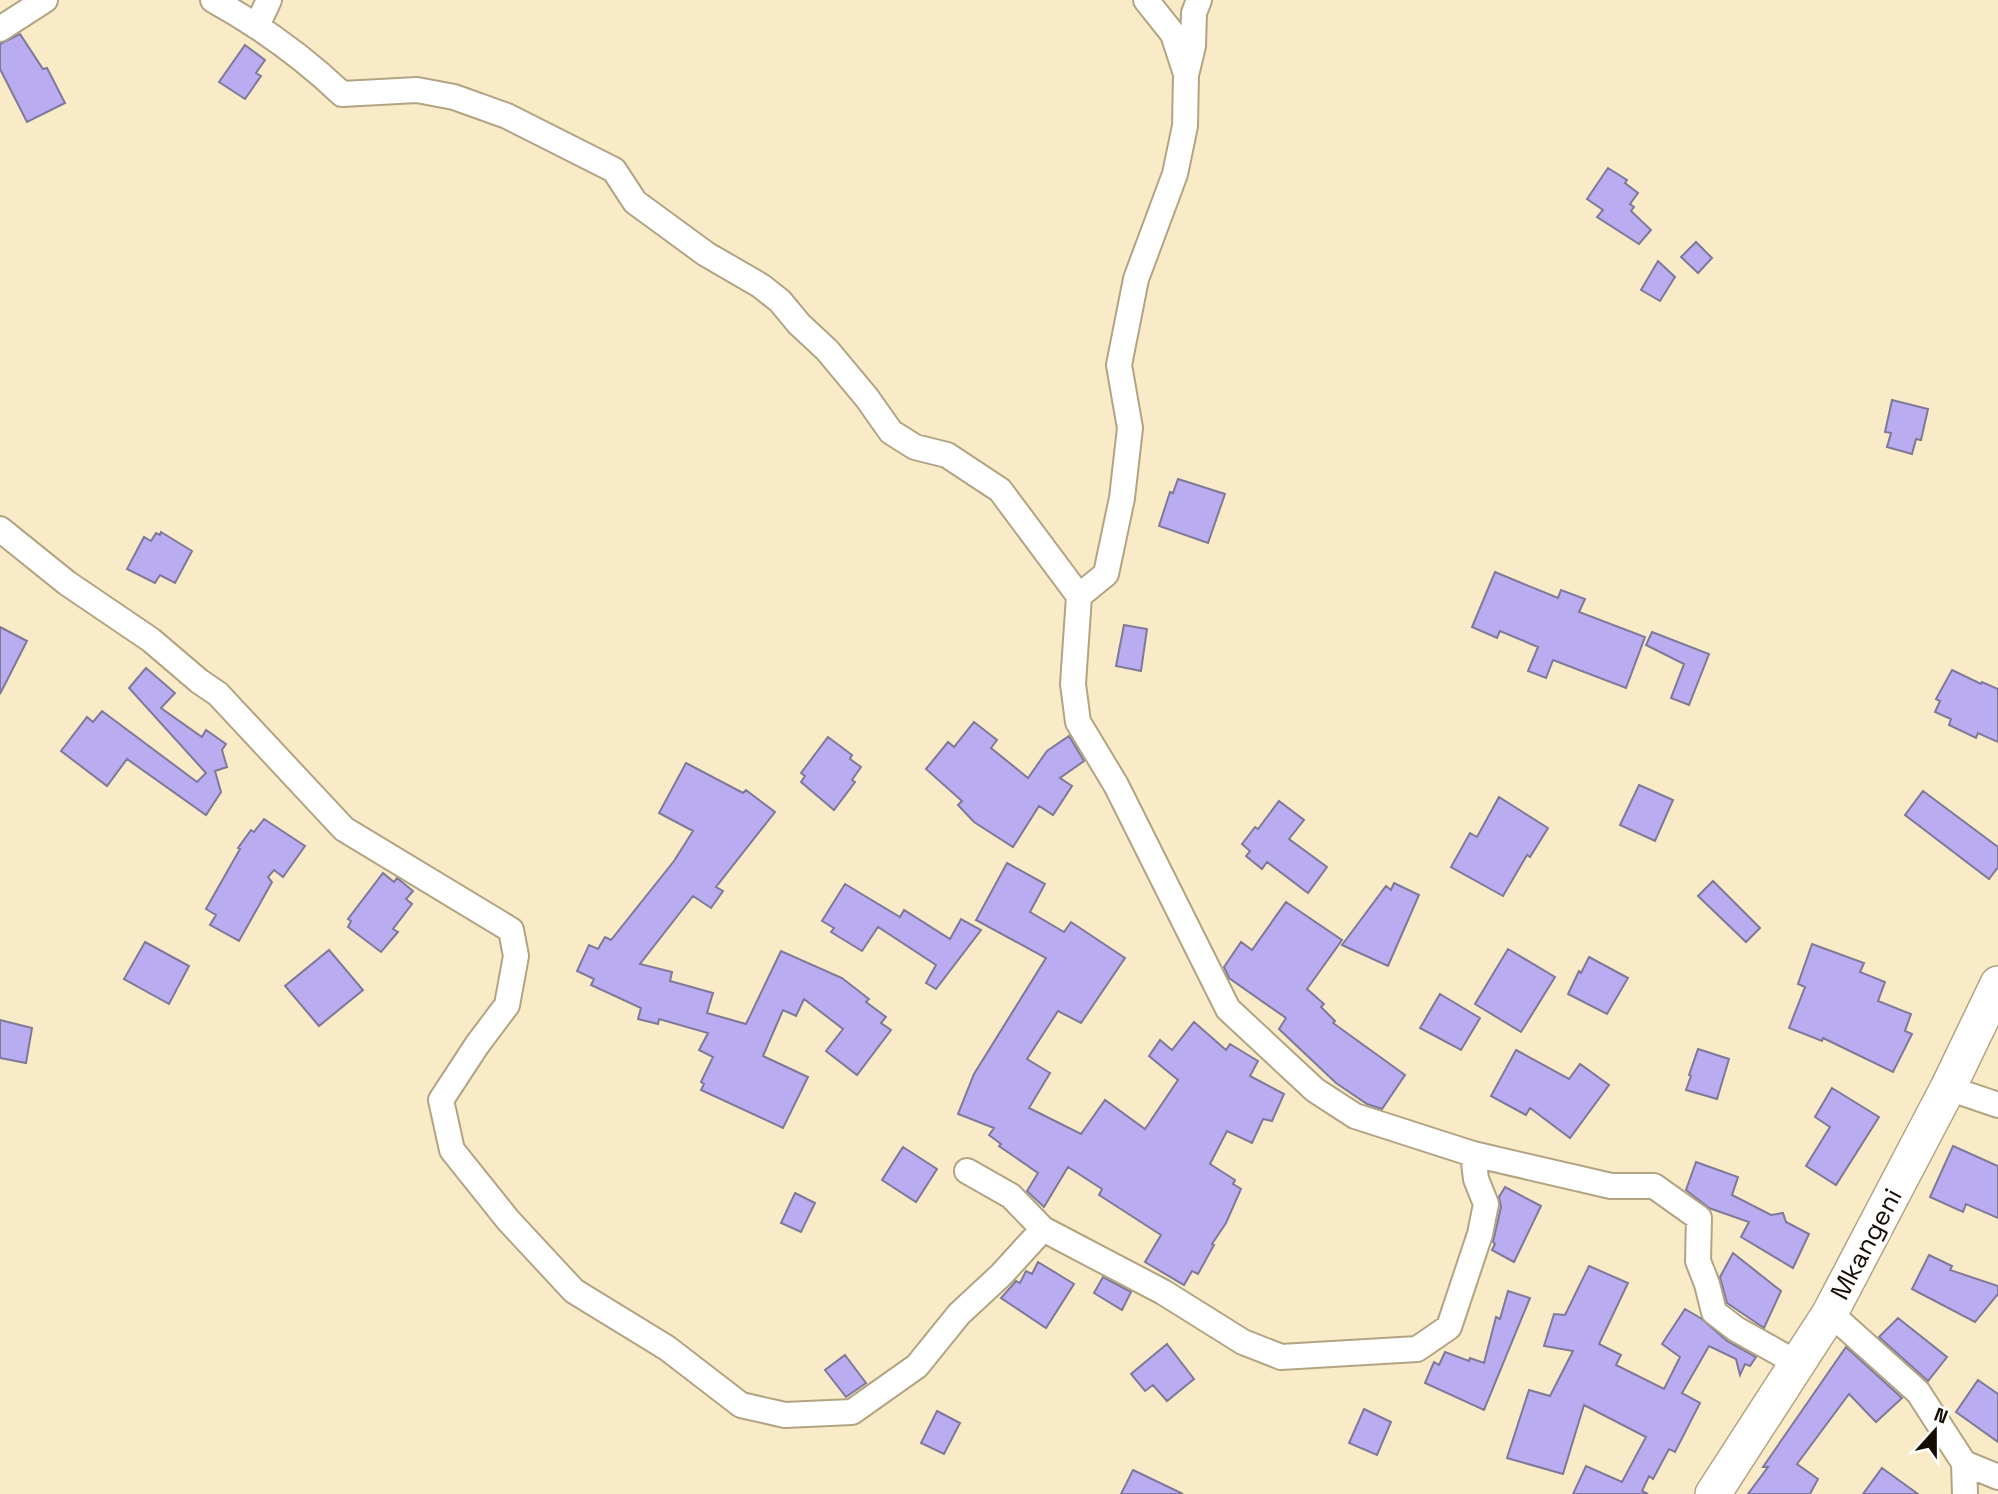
<svg xmlns="http://www.w3.org/2000/svg" width="1998" height="1494" font-family="'Space Grotesk',sans-serif">
<style>
.building{fill:#b9acf1;stroke:#7e7998;stroke-width:2}
.lines{fill:none;stroke-linecap:round;stroke-linejoin:round}
.street-casing{stroke:#b2a483;stroke-width:28}
.secondary-casing{stroke:#b2a483;stroke-width:38}
.street{stroke:#fff;stroke-width:24}
.secondary{stroke:#fff;stroke-width:35}
.labels{text-anchor:middle;stroke-width:7;stroke-linejoin:round;paint-order:stroke}
.street-label{font-size:26px;fill:#120c03;stroke:#fff}
</style>
<rect width="100%" height="100%" fill="#faebc8"/>
<!-- building -->
<path class="building" d="M 20,34 L 43,69 L 47,68 L 65,103 L 27,122 L 0,69 L 0,44 Z
M 245,45 L 265,60 L 256,73 L 261,76 L 245,99 L 219,82 Z
M 1608,168 L 1627,180 L 1625,183 L 1638,193 L 1630,204 L 1634,207 L 1631,211 L 1651,230 L 1639,244 L 1597,217 L 1603,210 L 1587,199 Z
M 1696,242 L 1712,258 L 1698,273 L 1681,257 Z
M 1658,261 L 1675,277 L 1660,301 L 1641,290 Z
M 1892,400 L 1928,409 L 1921,440 L 1916,439 L 1912,454 L 1887,447 L 1891,433 L 1885,432 Z
M 1178,479 L 1225,494 L 1208,543 L 1159,526 L 1170,492 L 1173,493 Z
M 161,532 L 192,551 L 175,583 L 160,575 L 155,583 L 127,569 L 144,537 L 151,541 L 156,533 L 160,535 Z
M 1495,572 L 1558,598 L 1561,590 L 1585,599 L 1579,612 L 1645,637 L 1626,688 L 1553,660 L 1546,678 L 1528,671 L 1538,647 L 1500,631 L 1497,638 L 1472,627 Z
M 1124,625 L 1147,629 L 1141,671 L 1116,666 Z
M 0,627 L 27,641 L 0,694 Z
M 1652,632 L 1709,654 L 1689,705 L 1671,698 L 1684,664 L 1646,645 Z
M 146,668 L 175,693 L 161,708 L 202,737 L 206,730 L 226,744 L 222,750 L 227,767 L 215,771 L 221,792 L 206,815 L 127,759 L 107,786 L 61,751 L 87,717 L 93,722 L 102,711 L 197,782 L 206,773 L 129,688 Z
M 1952,670 L 1981,684 L 1982,682 L 1998,689 L 1998,742 L 1978,733 L 1976,738 L 1949,725 L 1951,719 L 1935,712 L 1940,701 L 1936,699 Z
M 974,722 L 997,740 L 991,748 L 1028,778 L 1047,751 L 1069,736 L 1084,761 L 1060,778 L 1072,786 L 1053,815 L 1039,806 L 1013,847 L 974,822 L 958,805 L 962,801 L 926,769 L 948,742 L 954,747 Z
M 828,737 L 852,755 L 850,759 L 861,767 L 852,780 L 855,782 L 834,810 L 801,782 L 805,776 L 801,773 Z
M 686,763 L 743,793 L 746,790 L 775,812 L 716,887 L 723,891 L 711,908 L 693,896 L 640,964 L 672,972 L 670,981 L 713,993 L 707,1013 L 746,1024 L 781,951 L 842,978 L 869,999 L 866,1002 L 886,1017 L 881,1023 L 891,1030 L 857,1075 L 826,1051 L 843,1029 L 804,999 L 796,1016 L 783,1010 L 763,1056 L 808,1077 L 783,1128 L 701,1090 L 704,1084 L 701,1082 L 713,1057 L 699,1050 L 708,1033 L 659,1019 L 658,1024 L 638,1019 L 641,1008 L 591,985 L 594,979 L 577,971 L 589,945 L 598,949 L 605,937 L 611,940 L 674,861 L 693,831 L 659,813 Z
M 1639,785 L 1673,800 L 1655,841 L 1620,825 Z
M 1923,791 L 1998,847 L 1998,867 L 1989,879 L 1905,815 Z
M 1499,797 L 1548,828 L 1530,857 L 1527,855 L 1503,896 L 1451,867 L 1470,833 L 1477,837 Z
M 1279,801 L 1304,820 L 1289,839 L 1327,867 L 1308,893 L 1267,862 L 1262,869 L 1246,856 L 1250,851 L 1242,844 L 1255,827 L 1258,829 Z
M 264,819 L 305,846 L 283,877 L 274,870 L 268,877 L 272,882 L 239,941 L 210,925 L 216,915 L 206,909 L 240,849 L 238,848 L 251,830 L 254,832 Z
M 1007,863 L 1045,884 L 1030,912 L 1064,932 L 1071,922 L 1125,958 L 1081,1023 L 1058,1011 L 1027,1059 L 1050,1073 L 1029,1108 L 1081,1134 L 1105,1100 L 1145,1129 L 1178,1080 L 1149,1056 L 1160,1040 L 1172,1050 L 1194,1022 L 1226,1050 L 1230,1044 L 1258,1061 L 1250,1076 L 1284,1094 L 1272,1121 L 1263,1119 L 1252,1143 L 1227,1131 L 1210,1164 L 1235,1180 L 1233,1184 L 1241,1189 L 1226,1223 L 1212,1244 L 1214,1245 L 1198,1274 L 1192,1271 L 1184,1285 L 1145,1262 L 1161,1235 L 1099,1195 L 1102,1189 L 1068,1167 L 1044,1207 L 1027,1191 L 1038,1173 L 999,1146 L 1001,1144 L 989,1135 L 994,1128 L 958,1114 L 974,1074 L 1046,958 L 976,920 Z
M 383,873 L 394,882 L 397,878 L 413,891 L 406,899 L 412,904 L 393,929 L 398,932 L 381,952 L 348,927 L 351,921 L 348,919 Z
M 1713,881 L 1760,928 L 1746,942 L 1698,896 Z
M 1394,883 L 1419,895 L 1388,966 L 1342,945 L 1386,886 L 1391,890 Z
M 845,884 L 900,917 L 904,910 L 950,939 L 961,919 L 981,930 L 936,989 L 926,983 L 936,965 L 878,927 L 862,951 L 831,932 L 834,928 L 822,921 Z
M 1286,902 L 1342,940 L 1307,989 L 1324,1004 L 1321,1007 L 1335,1021 L 1333,1023 L 1405,1075 L 1382,1109 L 1367,1104 L 1336,1083 L 1279,1029 L 1286,1018 L 1229,978 L 1224,967 L 1241,942 L 1252,950 Z
M 145,942 L 189,966 L 169,1004 L 124,979 Z
M 1812,944 L 1864,963 L 1860,972 L 1885,982 L 1878,1001 L 1911,1014 L 1905,1031 L 1912,1034 L 1893,1072 L 1823,1038 L 1822,1041 L 1789,1028 L 1805,987 L 1798,984 Z
M 1508,949 L 1555,977 L 1521,1032 L 1475,1004 Z
M 329,950 L 363,990 L 319,1026 L 285,986 Z
M 1589,957 L 1628,978 L 1607,1014 L 1568,994 L 1579,971 L 1581,973 Z
M 1440,994 L 1480,1018 L 1461,1050 L 1420,1028 Z
M 0,1020 L 32,1028 L 26,1063 L 0,1058 Z
M 1698,1049 L 1729,1059 L 1717,1099 L 1686,1090 L 1691,1076 L 1689,1075 Z
M 1516,1050 L 1569,1079 L 1580,1064 L 1609,1085 L 1570,1138 L 1530,1108 L 1526,1115 L 1491,1096 Z
M 1832,1088 L 1879,1117 L 1836,1185 L 1806,1166 L 1830,1127 L 1815,1117 Z
M 1953,1146 L 1998,1166 L 1998,1218 L 1966,1204 L 1963,1212 L 1930,1197 Z
M 903,1147 L 937,1169 L 916,1202 L 882,1180 Z
M 1696,1162 L 1738,1177 L 1732,1195 L 1771,1215 L 1783,1213 L 1786,1222 L 1809,1234 L 1793,1268 L 1741,1237 L 1749,1222 L 1709,1208 L 1686,1190 Z
M 1505,1187 L 1541,1206 L 1514,1262 L 1492,1250 L 1495,1244 L 1493,1242 L 1501,1207 L 1499,1197 Z
M 795,1193 L 815,1203 L 801,1232 L 781,1223 Z
M 1733,1253 L 1781,1291 L 1764,1328 L 1727,1303 L 1720,1277 Z
M 1929,1255 L 1952,1266 L 1950,1270 L 1998,1286 L 1998,1294 L 1975,1322 L 1912,1289 Z
M 1038,1262 L 1074,1284 L 1046,1328 L 1001,1298 L 1016,1281 L 1020,1283 L 1026,1271 L 1032,1274 Z
M 1589,1266 L 1628,1283 L 1599,1344 L 1621,1355 L 1616,1365 L 1664,1389 L 1680,1357 L 1662,1344 L 1685,1309 L 1702,1319 L 1727,1341 L 1756,1357 L 1750,1366 L 1745,1364 L 1740,1375 L 1736,1359 L 1709,1346 L 1682,1393 L 1700,1403 L 1675,1452 L 1669,1449 L 1653,1479 L 1649,1476 L 1642,1491 L 1648,1494 L 1573,1494 L 1586,1466 L 1622,1482 L 1646,1437 L 1584,1405 L 1563,1474 L 1507,1458 L 1529,1390 L 1550,1396 L 1573,1351 L 1544,1346 L 1554,1314 L 1565,1315 Z
M 1103,1277 L 1131,1292 L 1122,1310 L 1094,1293 Z
M 1508,1291 L 1530,1298 L 1484,1410 L 1425,1383 L 1434,1362 L 1439,1365 L 1445,1352 L 1469,1361 L 1470,1358 L 1484,1363 L 1496,1317 L 1500,1319 Z
M 1898,1318 L 1947,1357 L 1928,1381 L 1879,1337 Z
M 1167,1344 L 1194,1379 L 1167,1401 L 1153,1385 L 1145,1391 L 1131,1374 Z
M 1846,1347 L 1902,1398 L 1876,1422 L 1849,1394 L 1797,1464 L 1818,1479 L 1810,1494 L 1748,1494 L 1768,1467 L 1763,1467 Z
M 845,1355 L 866,1383 L 846,1397 L 825,1370 Z
M 1978,1380 L 1998,1394 L 1998,1442 L 1956,1412 Z
M 1364,1409 L 1391,1422 L 1377,1455 L 1349,1443 Z
M 937,1411 L 960,1423 L 944,1454 L 921,1443 Z
M 1882,1468 L 1918,1494 L 1863,1494 Z
M 1133,1470 L 1183,1494 L 1121,1494 Z"/>
<g class="lines">
<!-- street casing -->
<g class="street-casing">
<path id="street" d="M 213,0 C 260,26 303,57 342,94 L 417,90 L 454,97 L 507,116 L 614,170 L 635,202 L 706,254 L 761,286 L 780,301 L 799,324 L 827,350 L 867,398 L 891,432 L 915,447 L 947,455 L 1000,490 L 1079,596 L 1073,684 L 1078,722 L 1116,785 L 1228,1009 L 1315,1090 L 1355,1116 L 1473,1154 L 1611,1186 L 1654,1186 L 1699,1218 L 1698,1261 L 1707,1284 L 1714,1312 L 1736,1329 L 1797,1363
M 257,26 L 269,0
M 0,29 L 45,0
M 1187,71 L 1193,46 L 1194,13 L 1199,0
M 0,529 L 67,583 L 151,640 L 199,681 L 218,694 L 344,829 L 511,930 L 516,956 L 507,1005 L 477,1045 L 441,1100 L 452,1150 L 508,1220 L 574,1291 L 667,1348 L 741,1405 L 785,1415 L 852,1412 L 917,1366 L 959,1314 L 1001,1275 L 1043,1229
M 1079,596 L 1106,574 L 1122,498 L 1130,428 L 1119,365 L 1136,279 L 1175,174 L 1185,126 L 1186,74 L 1173,34 L 1146,0
M 1948,1088 L 1998,1105
M 967,1171 L 1011,1196 L 1043,1229 L 1163,1292 L 1243,1342 L 1281,1357 L 1417,1349 L 1449,1327 L 1480,1234 L 1486,1204 L 1476,1179 L 1473,1154
M 1830,1313 L 1918,1392 L 1964,1463 L 1998,1477
M 1964,1463 L 1965,1494"/>
</g>
<!-- secondary casing -->
<g class="secondary-casing">
<path id="secondary" d="M 1713,1494 L 1830,1313 L 1948,1088 L 1998,984"/>
</g>
<!-- street -->
<use href="#street" class="street"/>
<!-- secondary -->
<use href="#secondary" class="secondary"/>
</g>
<g class="labels">
<!-- street labels -->
<g class="street-label">
<text transform="translate(1866 1244) rotate(-62)" y="9">Mkangeni</text>
</g>
</g>
<!-- north arrow -->
<g transform="translate(1935 1431) rotate(21)" stroke="#ffffff" stroke-width="5" paint-order="stroke">
<path d="M0-5L12 26L0 18L-12 26Z" fill="#120c03"/>
<text y="-10" font-size="19" font-weight="bold" text-anchor="middle" fill="#120c03">N</text>
</g>
</svg>
